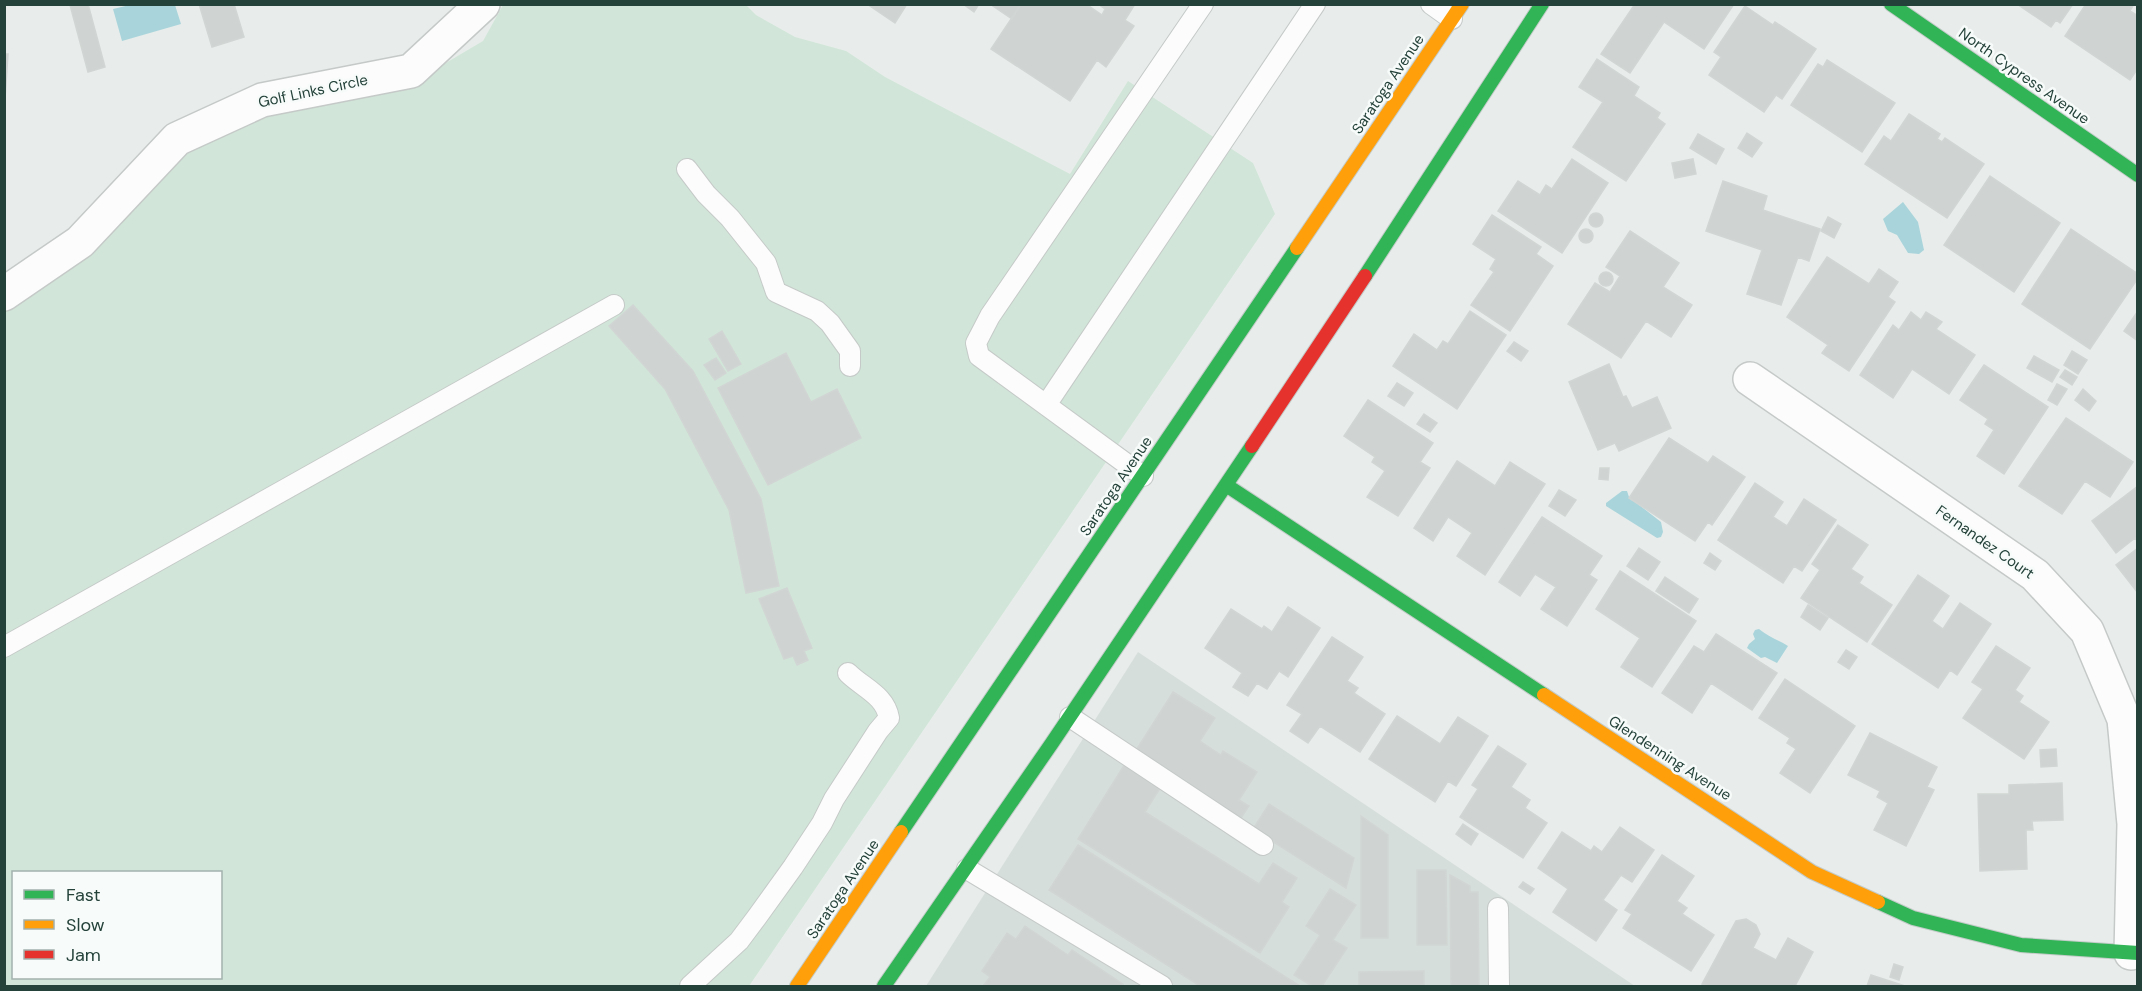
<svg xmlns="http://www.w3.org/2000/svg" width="2142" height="991" font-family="'DM Sans',sans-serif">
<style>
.built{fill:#d6dedb}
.green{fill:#d1e6d8;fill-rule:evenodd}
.water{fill:#a9d4db}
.building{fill:#cfd4d2;stroke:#d1d6d4;stroke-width:1.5}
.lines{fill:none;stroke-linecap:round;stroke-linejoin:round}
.lane-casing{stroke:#c5cac8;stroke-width:22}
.street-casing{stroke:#c5cac8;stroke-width:36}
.fast-casing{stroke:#c3cbc8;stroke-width:16}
.slow-casing{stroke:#c3cbc8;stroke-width:16}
.jam-casing{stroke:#c3cbc8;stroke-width:16}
.lane{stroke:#fcfcfc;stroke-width:20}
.street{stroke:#fcfcfc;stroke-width:33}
.fast{stroke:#30b455;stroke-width:14}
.slow{stroke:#ff9f0a;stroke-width:14}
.jam{stroke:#e5322d;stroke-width:14}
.labels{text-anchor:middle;stroke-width:5;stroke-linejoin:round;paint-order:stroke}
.street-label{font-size:15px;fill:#24423a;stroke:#f7fbf9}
</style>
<rect width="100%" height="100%" fill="#e8edeb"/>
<!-- built -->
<path class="built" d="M 1138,652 L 1635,986 L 926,986 Z"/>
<!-- green -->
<path class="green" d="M 745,4 L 756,15 L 795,37 L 846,51 L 885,77 L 1070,174 L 1128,81 L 1253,163 L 1275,214 L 749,986 L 5,986 L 5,312 L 84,245 L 183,144 L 252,114 L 417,80 L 483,41 L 503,5 ZM 14,872 L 220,872 L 220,978 L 14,978 Z"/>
<!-- water -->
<path class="water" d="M 130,5 L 175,5 L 181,24 L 122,41 L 113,9 Z
M 1903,202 L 1918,222 L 1924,250 L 1919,254 L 1908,253 L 1897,235 L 1888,231 L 1883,219 Z
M 1622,491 L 1627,491 L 1629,497 L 1661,522 L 1663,532 L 1661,537 L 1657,538 L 1606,506 L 1606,503 Z
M 1759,629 C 1767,636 1778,640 1788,646 L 1777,663 L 1765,657 L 1761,658 L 1747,648 L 1749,644 L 1755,639 L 1753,634 L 1755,630 Z"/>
<!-- building -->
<path class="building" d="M 88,4 L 105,67 L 88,72 L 70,5 Z
M 199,4 L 234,4 L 244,37 L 212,47 Z
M 867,4 L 907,4 L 895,23 Z
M 963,4 L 979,4 L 974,12 Z
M 990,4 L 1021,4 L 1012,19 Z
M 1021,4 L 1086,4 L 1102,15 L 1105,9 L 1098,4 L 1135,4 L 1125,20 L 1134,26 L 1106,67 L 1097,60 L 1070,101 L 991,49 Z
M 1635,4 L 1734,4 L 1704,49 L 1664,22 L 1630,73 L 1601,54 Z
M 2017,4 L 2073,4 L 2060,23 L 2056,20 L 2051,27 Z
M 2086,4 L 2134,4 L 2130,11 L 2138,16 L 2138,68 L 2130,80 L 2065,36 Z
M 1745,6 L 1773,25 L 1775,22 L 1816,49 L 1782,99 L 1776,95 L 1764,112 L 1709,75 L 1721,57 L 1714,52 Z
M 4,54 L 8,54 L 5,99 L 4,99 Z
M 1597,59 L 1639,87 L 1634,96 L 1660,113 L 1657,118 L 1665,124 L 1626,181 L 1573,147 L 1603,102 L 1579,87 Z
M 1827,60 L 1895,103 L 1862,152 L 1791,105 L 1818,64 L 1823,67 Z
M 1909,114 L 1940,134 L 1937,139 L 1942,142 L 1945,138 L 1984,164 L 1947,218 L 1865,164 L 1884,136 L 1891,141 Z
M 1747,133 L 1762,143 L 1752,157 L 1738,148 Z
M 1698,134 L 1724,149 L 1716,164 L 1690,148 Z
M 1572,159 L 1608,183 L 1562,253 L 1498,211 L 1518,181 L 1540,195 L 1546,185 L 1552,189 Z
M 1693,159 L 1696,174 L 1675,178 L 1672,163 Z
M 1990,176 L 2060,223 L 2014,292 L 1944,245 Z
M 1723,181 L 1767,196 L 1763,210 L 1820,229 L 1809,261 L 1798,257 L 1781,305 L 1747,294 L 1762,250 L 1706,231 Z
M1589 220a7 7 0 1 1 14 0a7 7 0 1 1-14 0Z
M 1492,215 L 1541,247 L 1536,254 L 1553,266 L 1510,331 L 1471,305 L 1494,272 L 1490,269 L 1496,259 L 1473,244 Z
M 1828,217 L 1841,224 L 1834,238 L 1821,231 Z
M1579 236a7 7 0 1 1 14 0a7 7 0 1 1-14 0Z
M 2071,229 L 2138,274 L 2138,278 L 2090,349 L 2022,304 Z
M 1630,231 L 1679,263 L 1663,287 L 1692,305 L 1671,337 L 1646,321 L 1621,358 L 1568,324 L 1595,283 L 1610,292 L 1620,276 L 1606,267 Z
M 1827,257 L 1869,284 L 1879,269 L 1898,282 L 1888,297 L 1895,302 L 1849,371 L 1822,353 L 1828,345 L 1787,317 Z
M1599 279a7 7 0 1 1 14 0a7 7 0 1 1-14 0Z
M 633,305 L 693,371 L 761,499 L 779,586 L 746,593 L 729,510 L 665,389 L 609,326 Z
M 1470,311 L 1506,335 L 1457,409 L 1393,366 L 1414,334 L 1437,350 L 1443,341 L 1448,344 Z
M 2138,311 L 2138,341 L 2124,331 Z
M 1911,312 L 1921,320 L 1926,312 L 1942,322 L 1936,329 L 1975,355 L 1949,394 L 1912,369 L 1893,398 L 1860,375 L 1893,325 L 1899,330 Z
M 722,331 L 741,364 L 728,371 L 709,339 Z
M 1514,342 L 1528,351 L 1521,361 L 1507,351 Z
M 2072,351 L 2087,360 L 2078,374 L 2064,365 Z
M 786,353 L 811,402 L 837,389 L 861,438 L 768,485 L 718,388 Z
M 2034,356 L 2059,370 L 2052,382 L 2027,368 Z
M 716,358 L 726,373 L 715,380 L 704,365 Z
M 1609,364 L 1623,397 L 1626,396 L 1632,408 L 1657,397 L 1671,428 L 1619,451 L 1615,443 L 1598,450 L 1569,382 Z
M 1984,365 L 2048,407 L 2004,474 L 1977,456 L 1994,430 L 1985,424 L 1988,419 L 1960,400 Z
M 2065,370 L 2077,377 L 2072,385 L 2060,377 Z
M 1397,383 L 1413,393 L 1404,406 L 1388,396 Z
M 2057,384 L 2067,389 L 2057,405 L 2048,400 Z
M 2083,389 L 2096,401 L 2089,411 L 2075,400 Z
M 1368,400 L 1433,443 L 1420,462 L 1430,468 L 1398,516 L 1367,497 L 1385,471 L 1372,462 L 1375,457 L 1344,436 Z
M 1424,414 L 1437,423 L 1430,432 L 1417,424 Z
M 2066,418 L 2133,462 L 2110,497 L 2085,481 L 2062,514 L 2019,486 Z
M 1669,438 L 1708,463 L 1713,456 L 1745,477 L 1712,525 L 1708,522 L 1695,541 L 1629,498 Z
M 1457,461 L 1495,486 L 1510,462 L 1545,484 L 1485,575 L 1457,556 L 1472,533 L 1448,517 L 1433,541 L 1414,528 Z
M 1600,468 L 1609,468 L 1608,480 L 1599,479 Z
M 1755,483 L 1783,502 L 1773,517 L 1787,526 L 1804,499 L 1836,520 L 1802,571 L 1794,566 L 1783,583 L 1718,540 Z
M 2138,486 L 2138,542 L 2135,538 L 2116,553 L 2092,521 Z
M 1559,490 L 1576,500 L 1565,516 L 1549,506 Z
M 1542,517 L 1602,556 L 1589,575 L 1597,580 L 1567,626 L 1541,609 L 1556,587 L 1535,574 L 1520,596 L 1499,582 Z
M 1838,525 L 1868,545 L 1851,569 L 1863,577 L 1859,583 L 1892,605 L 1867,642 L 1801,598 L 1820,570 L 1812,564 Z
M 1639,548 L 1660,562 L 1648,580 L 1627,566 Z
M 2138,548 L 2138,593 L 2116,565 Z
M 1710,553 L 1721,561 L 1715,570 L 1704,563 Z
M 1620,571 L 1696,621 L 1652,687 L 1621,667 L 1640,638 L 1596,609 Z
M 1918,575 L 1949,596 L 1932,621 L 1943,629 L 1960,603 L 1991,624 L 1957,675 L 1950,670 L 1938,688 L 1872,644 Z
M 1665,577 L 1698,599 L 1689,613 L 1656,591 Z
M 787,588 L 812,648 L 804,651 L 808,660 L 797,665 L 793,656 L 784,659 L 759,599 Z
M 1808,605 L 1828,618 L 1820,630 L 1801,617 Z
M 1288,607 L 1320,628 L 1288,677 L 1279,671 L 1267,689 L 1257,683 L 1248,696 L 1233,687 L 1242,673 L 1205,648 L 1231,609 L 1262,629 L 1264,626 L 1272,632 Z
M 1716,634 L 1777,673 L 1752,710 L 1711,683 L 1692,713 L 1662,693 L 1694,646 L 1704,652 Z
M 1332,637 L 1363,657 L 1347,681 L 1358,688 L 1354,693 L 1385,714 L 1360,752 L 1320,726 L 1308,743 L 1290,731 L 1302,714 L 1287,705 Z
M 1996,646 L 2030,668 L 2015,690 L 2023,696 L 2019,702 L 2049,722 L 2024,759 L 1963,718 L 1983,689 L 1972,682 Z
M 1846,650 L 1857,657 L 1849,669 L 1838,662 Z
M 1785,679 L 1855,726 L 1810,793 L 1780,773 L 1796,749 L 1787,743 L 1790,738 L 1759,718 Z
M 1173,692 L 1215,718 L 1200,741 L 1221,755 L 1223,751 L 1257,772 L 1239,800 L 1249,806 L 1239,821 L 1133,755 Z
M 1397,716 L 1440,744 L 1458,717 L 1488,736 L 1456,786 L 1448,781 L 1435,802 L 1369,759 Z
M 1870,733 L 1937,767 L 1927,787 L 1934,790 L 1906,846 L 1874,830 L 1888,803 L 1877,797 L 1880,791 L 1848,775 Z
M 1498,746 L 1526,764 L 1511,787 L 1530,800 L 1525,808 L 1547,823 L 1523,858 L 1460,817 L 1478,789 L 1472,785 Z
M 2056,749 L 2057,766 L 2041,767 L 2040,750 Z
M 1128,759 L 1164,782 L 1145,812 L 1259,884 L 1273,863 L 1297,878 L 1282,902 L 1289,907 L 1260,953 L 1078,839 Z
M 2062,783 L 2063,820 L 2032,821 L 2033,830 L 2026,830 L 2027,869 L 1980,871 L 1978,794 L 2009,794 L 2009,785 Z
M 1269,804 L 1354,858 L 1346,888 L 1253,829 Z
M 1361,816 L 1388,835 L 1388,938 L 1361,938 Z
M 1463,824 L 1478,834 L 1471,845 L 1456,834 Z
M 1620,827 L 1654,850 L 1632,882 L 1621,875 L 1603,900 L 1617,910 L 1596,941 L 1553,912 L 1568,889 L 1538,868 L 1562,832 L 1591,851 L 1594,846 L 1602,852 Z
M 1078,845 L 1300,986 L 1200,986 L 1049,890 Z
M 1662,855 L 1694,876 L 1677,901 L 1687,908 L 1682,914 L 1714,935 L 1691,971 L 1623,928 L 1632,914 L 1625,910 Z
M 1417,870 L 1446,870 L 1447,945 L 1417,945 Z
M 1450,875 L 1470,886 L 1470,892 L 1478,892 L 1479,986 L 1451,986 Z
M 1523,882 L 1534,889 L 1530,894 L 1519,887 Z
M 1330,889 L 1356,905 L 1333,940 L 1347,948 L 1322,986 L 1312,986 L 1294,975 L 1320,935 L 1306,926 Z
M 1746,919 L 1756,925 L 1760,934 L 1753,948 L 1776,960 L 1788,938 L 1813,952 L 1795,986 L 1707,986 L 1702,984 L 1736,921 Z
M 1025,926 L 1068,955 L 1072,950 L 1123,984 L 1121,986 L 983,986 L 990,977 L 982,971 L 1007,933 L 1016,939 Z
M 1894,964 L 1903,967 L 1899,980 L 1890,977 Z
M 1424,971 L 1424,986 L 1359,986 L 1359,972 Z
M 1871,975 L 1905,986 L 1867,986 Z"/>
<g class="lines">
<!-- lane casing -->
<g class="lane-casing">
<path id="lane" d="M 1431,4 L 1452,19
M 687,169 L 706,194 L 730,218 L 766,263 L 776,292 L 817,311 L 830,323 L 850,351 L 850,366
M 1046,405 L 1315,4
M 1143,476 L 979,356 L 976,343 L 990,316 L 1203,4
M 4,647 L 614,305
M 1070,717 L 1263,845
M 967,869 L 1162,986
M 1498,908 L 1499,986
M 690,986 L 739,941 L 757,917 L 793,867 L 822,823 L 834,799 L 878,731 L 889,718 C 885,695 863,688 848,673"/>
</g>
<!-- street casing -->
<g class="street-casing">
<path id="street" d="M 4,294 L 80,242 L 177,139 L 262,100 L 411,71 L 483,4
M 1750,379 L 2035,575 L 2087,631 L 2124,719 L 2134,824 L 2131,953"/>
</g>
<!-- fast casing -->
<g class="fast-casing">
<path id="fast" d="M 1891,4 L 2138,175
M 1365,276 L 1542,4
M 1226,485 L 1544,695
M 901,832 L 1297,248
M 1878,902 L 1913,918 L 2021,945 L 2138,953
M 884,986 L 1052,743 L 1252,446"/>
</g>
<!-- slow casing -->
<g class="slow-casing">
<path id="slow" d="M 1297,248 L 1462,4
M 1544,695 L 1812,872 L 1878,902
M 797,986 L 901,832"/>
</g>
<!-- jam casing -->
<g class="jam-casing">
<path id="jam" d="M 1252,446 L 1365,276"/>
</g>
<!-- lane -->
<use href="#lane" class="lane"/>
<!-- street -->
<use href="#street" class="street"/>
<!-- fast -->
<use href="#fast" class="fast"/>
<!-- slow -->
<use href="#slow" class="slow"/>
<!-- jam -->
<use href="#jam" class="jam"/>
</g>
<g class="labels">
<!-- street labels -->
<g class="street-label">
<text transform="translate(2024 76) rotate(35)" y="5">North Cypress Avenue</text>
<text transform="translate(1388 84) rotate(-56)" y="5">Saratoga Avenue</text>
<text transform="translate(313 91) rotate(-12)" y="5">Golf Links Circle</text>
<text transform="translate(1116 486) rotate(-56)" y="5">Saratoga Avenue</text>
<text transform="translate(1985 542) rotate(35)" y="5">Fernandez Court</text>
<text transform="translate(1670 758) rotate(33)" y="5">Glendenning Avenue</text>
<text transform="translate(843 889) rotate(-56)" y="5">Saratoga Avenue</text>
</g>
</g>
<!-- border -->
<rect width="2142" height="991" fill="none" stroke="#24423a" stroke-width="12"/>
<!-- legend -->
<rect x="12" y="871" width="210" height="108" fill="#f7fbf9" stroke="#a3b1ad" stroke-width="1.5"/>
<rect x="24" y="890" width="30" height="9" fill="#30b455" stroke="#a3b1ad" stroke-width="1.5"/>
<text x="66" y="901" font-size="18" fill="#24423a">Fast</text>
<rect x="24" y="920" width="30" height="9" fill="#ff9f0a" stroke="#a3b1ad" stroke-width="1.5"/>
<text x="66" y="931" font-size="18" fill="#24423a">Slow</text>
<rect x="24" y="950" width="30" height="9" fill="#e5322d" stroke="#a3b1ad" stroke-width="1.5"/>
<text x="66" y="961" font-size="18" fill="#24423a">Jam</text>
</svg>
